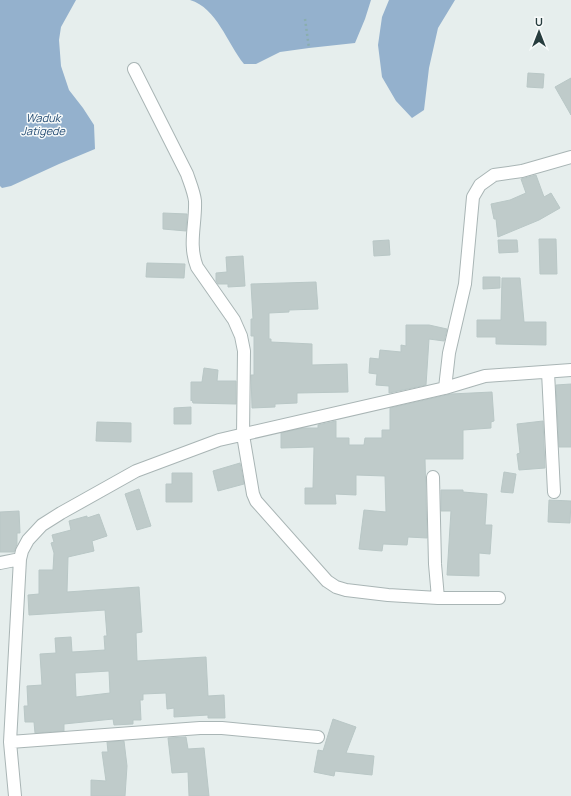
<svg xmlns="http://www.w3.org/2000/svg" width="571" height="796" font-family="Manrope,sans-serif">
<style>
.water{fill:#94b1cd}
.building{fill:#bfcbca;stroke:#b9c7c6;fill-rule:evenodd}
.lines{fill:none;stroke-linecap:round;stroke-linejoin:round}
.minor-casing{stroke:#a9b5b5;stroke-width:14}
.path{stroke:#8aaeae;stroke-width:2.5;stroke-dasharray:2 3;stroke-linecap:butt}
.minor{stroke:#fff;stroke-width:12}
.labels{text-anchor:middle;stroke-width:3;stroke-linejoin:round;paint-order:stroke}
.water-label{font-size:11px;font-style:italic;fill:#264e75;stroke:#f7fafa}
</style>
<rect width="100%" height="100%" fill="#e6eeed"/>
<!-- water -->
<path class="water" d="M 0,0 L 76,0 L 61,27 L 59,40 L 61,66 L 69,90 L 83,108 L 94,125 L 95,149 L 59,164 L 11,186 L 2,188 L 0,186 Z
M 190,0 L 371,0 L 365,19 L 355,43 L 309,48 L 280,52 L 256,64 L 244,64 C 227,43 217,8 190,0 Z
M 389,0 L 455,0 L 438,28 L 429,68 L 424,110 L 412,118 L 396,101 L 382,77 L 378,45 L 382,17 Z"/>
<!-- building -->
<path class="building" d="M 528,73 L 544,74 L 543,88 L 527,87 Z
M 571,78 L 571,115 L 555,87 Z
M 536,175 L 544,197 L 551,193 L 560,208 L 539,220 L 498,237 L 496,219 L 494,219 L 491,204 L 510,200 L 526,193 L 521,179 Z
M 163,213 L 187,214 L 186,231 L 163,229 Z
M 539,239 L 556,239 L 557,274 L 540,274 Z
M 389,240 L 390,255 L 374,256 L 373,241 Z
M 498,240 L 517,240 L 518,252 L 499,253 Z
M 243,256 L 245,286 L 228,287 L 228,284 L 218,284 L 216,281 L 216,273 L 227,272 L 226,257 Z
M 147,263 L 185,264 L 184,278 L 146,277 Z
M 483,277 L 500,277 L 500,288 L 483,289 Z
M 502,278 L 520,278 L 524,322 L 546,322 L 546,345 L 496,344 L 496,337 L 477,337 L 477,320 L 501,320 Z
M 316,282 L 318,309 L 289,310 L 289,312 L 269,313 L 269,339 L 271,339 L 271,342 L 312,344 L 312,365 L 347,364 L 348,392 L 297,393 L 297,403 L 275,404 L 275,407 L 252,408 L 251,375 L 254,375 L 254,336 L 251,336 L 251,319 L 253,319 L 251,284 Z
M 406,325 L 429,325 L 447,329 L 444,341 L 429,339 L 426,385 L 389,393 L 389,386 L 376,385 L 377,374 L 369,373 L 370,358 L 379,359 L 380,350 L 401,352 L 401,345 L 406,346 Z
M 204,368 L 218,370 L 217,381 L 236,381 L 236,404 L 193,403 L 192,400 L 191,401 L 191,382 L 202,382 Z
M 571,384 L 571,447 L 559,447 L 556,385 Z
M 492,392 L 494,421 L 491,422 L 491,428 L 463,430 L 463,459 L 425,459 L 427,538 L 408,537 L 407,545 L 383,544 L 382,551 L 359,549 L 364,510 L 386,512 L 385,476 L 356,475 L 356,495 L 335,494 L 336,504 L 305,504 L 305,488 L 313,488 L 314,447 L 281,448 L 281,433 L 303,428 L 318,428 L 318,425 L 336,421 L 336,438 L 349,438 L 349,445 L 364,445 L 365,438 L 382,438 L 382,430 L 390,430 L 390,408 L 451,394 Z
M 191,407 L 191,424 L 174,424 L 174,408 Z
M 543,421 L 545,468 L 519,470 L 517,454 L 520,453 L 517,424 Z
M 97,422 L 131,423 L 131,442 L 96,441 Z
M 240,463 L 244,484 L 218,491 L 213,471 Z
M 504,472 L 516,474 L 513,493 L 501,492 Z
M 172,473 L 192,473 L 192,502 L 166,502 L 166,484 L 172,484 Z
M 139,489 L 151,526 L 137,530 L 125,494 Z
M 441,490 L 463,490 L 463,492 L 487,494 L 485,525 L 492,525 L 490,554 L 479,553 L 479,576 L 447,575 L 451,511 L 441,511 Z
M 549,500 L 571,501 L 570,523 L 548,522 Z
M 19,511 L 20,533 L 17,533 L 17,544 L 14,552 L 0,552 L 0,512 Z
M 99,514 L 107,536 L 92,541 L 94,551 L 68,557 L 67,592 L 139,587 L 142,632 L 136,633 L 137,661 L 206,657 L 208,696 L 224,695 L 225,718 L 208,718 L 208,715 L 174,717 L 174,708 L 167,709 L 166,693 L 143,694 L 143,700 L 140,700 L 141,720 L 133,720 L 133,724 L 114,725 L 113,719 L 64,724 L 64,731 L 35,733 L 34,722 L 25,722 L 24,706 L 28,706 L 27,686 L 42,685 L 40,654 L 56,653 L 55,638 L 71,637 L 72,652 L 105,650 L 104,636 L 107,636 L 105,610 L 29,615 L 28,595 L 39,594 L 39,570 L 53,570 L 54,553 L 51,543 L 54,542 L 52,535 L 71,530 L 69,521 L 87,516 L 87,518 ZM 109,671 L 110,693 L 76,697 L 75,673 Z
M 333,719 L 356,727 L 346,753 L 374,756 L 372,775 L 335,771 L 334,776 L 314,772 L 318,750 L 323,751 Z
M 186,737 L 188,749 L 204,748 L 209,796 L 189,796 L 188,772 L 172,773 L 168,738 Z
M 124,741 L 127,766 L 125,796 L 91,796 L 91,780 L 106,781 L 102,752 L 108,752 L 107,742 Z"/>
<g class="lines">
<!-- minor casing -->
<g class="minor-casing">
<path id="minor" d="M 134,69 L 187,174 C 190,183 194,192 195,201 C 196,224 188,244 197,267 L 234,320 L 241,336 L 244,351 L 243,435 L 253,494 L 256,501 L 327,581 L 336,587 L 346,590 L 388,595 L 438,598 L 499,598
M 548,372 L 554,492
M 445,388 L 449,353 L 465,284 L 473,197 L 480,185 L 494,175 L 522,171 L 571,157
M 433,477 L 435,564 L 438,598
M 0,563 L 20,559
M 10,742 L 200,728 L 222,728 L 318,737
M 15,796 L 10,742 L 20,559 L 22,551 L 28,540 L 42,525 L 61,513 L 136,471 L 219,440 L 445,388 L 485,376 L 571,370"/>
</g>
<!-- path -->
<path class="path" d="M 305,19 L 309,48"/>
<!-- minor -->
<use href="#minor" class="minor"/>
</g>
<g class="labels">
<!-- water labels -->
<g class="water-label">
<text x="43" y="122">Waduk<tspan x="43" dy="13">Jatigede</tspan></text>
</g>
</g>
<!-- north arrow -->
<g transform="translate(539 32)" stroke="#f7fafa" stroke-width="3" paint-order="stroke">
<path d="M0-3L7 15L0 10L-7 15Z" fill="#273d3e"/>
<text y="-6" font-size="11" font-weight="bold" text-anchor="middle" fill="#273d3e">U</text>
</g>
</svg>
